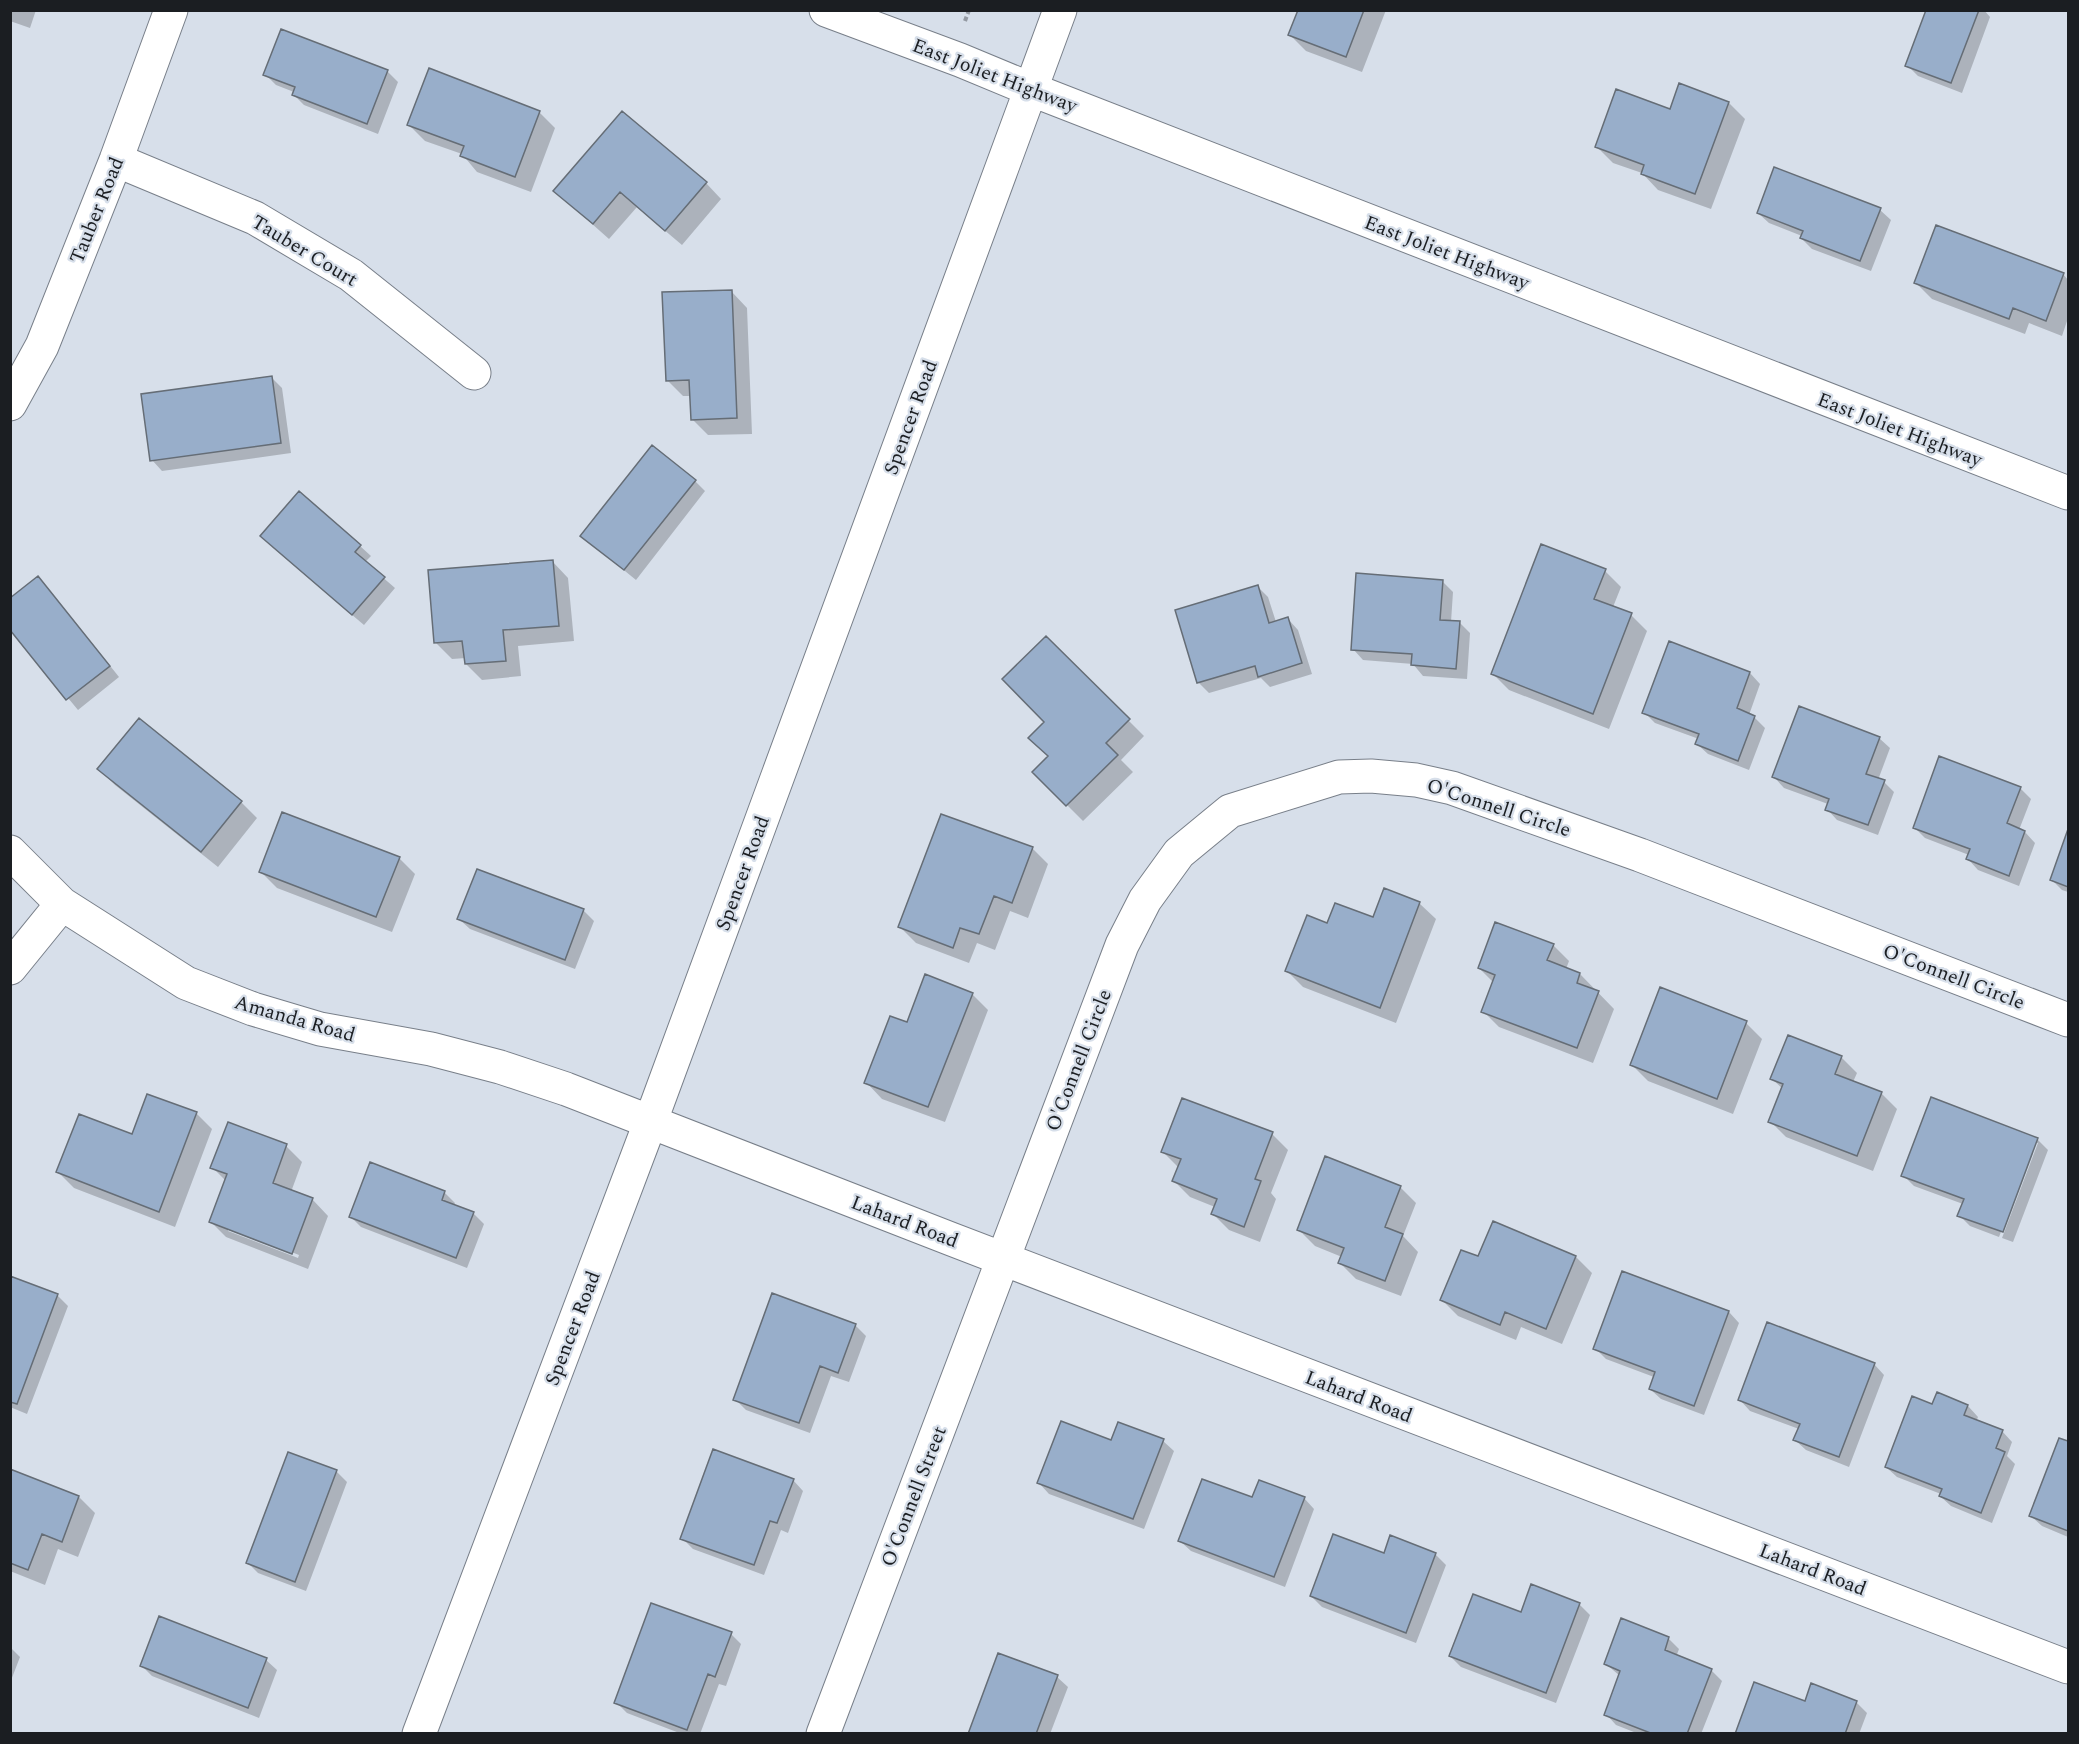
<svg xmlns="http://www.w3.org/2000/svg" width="2079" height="1744" font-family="Spectral,serif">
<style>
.shadow{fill:#0003;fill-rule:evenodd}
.building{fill:#98aeca;stroke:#656d76;stroke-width:1.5}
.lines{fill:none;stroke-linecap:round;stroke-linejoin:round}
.minor-casing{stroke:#787f89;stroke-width:35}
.path{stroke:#949aa3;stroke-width:4;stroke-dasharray:4.5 3;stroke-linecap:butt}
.minor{stroke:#fff;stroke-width:33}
.labels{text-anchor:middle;stroke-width:4.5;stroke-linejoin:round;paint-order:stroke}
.street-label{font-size:20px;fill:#1b1e22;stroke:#d7dfea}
</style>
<rect width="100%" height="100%" fill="#d7dfea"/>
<!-- shadow -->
<path class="shadow" d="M 10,10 L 36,10 L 30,28 L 10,21 Z
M 1300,10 L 1386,10 L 1362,72 L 1306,51 L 1290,35 Z
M 1928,10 L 1984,10 L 1990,17 L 1962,93 L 1918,76 L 1907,65 Z
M 387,71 L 398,82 L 378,134 L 304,105 L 293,94 L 294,92 L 276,85 L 265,74 Z
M 1729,103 L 1745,119 L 1711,209 L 1658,190 L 1642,173 L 1613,163 L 1597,147 L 1671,111 Z
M 539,112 L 555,128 L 531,192 L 477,172 L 462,154 L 425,141 L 409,125 Z
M 1775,169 L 1880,210 L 1891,220 L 1871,271 L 1812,249 L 1801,238 L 1802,236 L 1769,223 L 1758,213 Z
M 706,183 L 721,199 L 682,245 L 637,207 L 609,239 L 555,191 Z
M 2063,274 L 2068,280 L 2068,318 L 2062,336 L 2029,323 L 2025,334 L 1932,299 L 1916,283 Z
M 731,291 L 747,308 L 752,434 L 708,435 L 692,419 L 691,396 L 683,396 L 667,380 Z
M 271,377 L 282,388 L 291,453 L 162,471 L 152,460 Z
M 695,481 L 705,491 L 636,580 L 582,536 Z
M 360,546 L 371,556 L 365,562 L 395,588 L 364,625 L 272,547 Z
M 552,561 L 568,578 L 574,641 L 518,646 L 521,676 L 482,680 L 466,664 L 466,658 L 452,659 L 436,643 Z
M 1605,571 L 1621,587 L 1613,607 L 1631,615 L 1647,631 L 1609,729 L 1509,690 L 1493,674 Z
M 38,578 L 48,588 L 119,677 L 78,710 L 10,628 Z
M 1443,582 L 1453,592 L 1451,622 L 1459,622 L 1470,633 L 1467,679 L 1423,676 L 1413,664 L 1363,660 L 1353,649 Z
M 1258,587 L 1268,597 L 1276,622 L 1288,619 L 1298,630 L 1312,674 L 1270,687 L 1261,678 L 1209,693 L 1198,682 Z
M 1046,638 L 1144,736 L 1121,760 L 1133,772 L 1083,821 L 1034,772 L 1050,757 L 1046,722 Z
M 1670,643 L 1750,673 L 1760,684 L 1749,715 L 1754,717 L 1765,728 L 1749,770 L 1708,754 L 1697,744 L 1699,739 L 1655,723 L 1644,712 Z
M 139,720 L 241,802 L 257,818 L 218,867 L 115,785 L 99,769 Z
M 1879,738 L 1890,748 L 1878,780 L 1884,782 L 1894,792 L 1878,835 L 1837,820 L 1827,809 L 1828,804 L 1784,788 L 1774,777 Z
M 2020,788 L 2031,799 L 2019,830 L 2025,832 L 2035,843 L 2019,886 L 1978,870 L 1968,859 L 1969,855 L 1925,838 L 1914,827 Z
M 2068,834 L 2068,892 L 2062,890 L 2051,879 Z
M 1032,848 L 1048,864 L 1028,918 L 1010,911 L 995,950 L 977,943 L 969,963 L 916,943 L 900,927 Z
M 399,858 L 415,874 L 392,932 L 277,888 L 261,872 Z
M 1419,903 L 1436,919 L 1396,1023 L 1303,987 L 1287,971 L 1328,925 L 1374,919 Z
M 583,910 L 594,921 L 575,969 L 470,929 L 459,919 Z
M 1553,945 L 1569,961 L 1566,969 L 1580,974 L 1614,1009 L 1593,1063 L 1499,1027 L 1483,1011 L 1494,983 L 1479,968 Z
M 972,994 L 988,1010 L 945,1122 L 882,1099 L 866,1082 L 907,1024 Z
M 1746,1023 L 1762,1039 L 1733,1114 L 1648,1081 L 1632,1065 Z
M 1841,1057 L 1857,1073 L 1853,1082 L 1881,1093 L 1897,1109 L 1873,1171 L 1786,1137 L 1770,1121 L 1783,1089 L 1772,1079 Z
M 196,1113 L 212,1129 L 175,1227 L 74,1188 L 58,1172 L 133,1136 Z
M 1272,1134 L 1288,1150 L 1271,1193 L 1276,1199 L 1260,1242 L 1229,1230 L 1213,1214 L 1215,1207 L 1190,1197 L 1174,1181 L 1179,1168 L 1163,1152 Z
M 2037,1139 L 2048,1150 L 2013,1242 L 2002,1238 L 2038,1143 L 2035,1143 L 1999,1237 L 1970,1226 L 1959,1215 L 1963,1204 L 1914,1186 L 1903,1175 Z
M 286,1146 L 302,1162 L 291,1192 L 312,1199 L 328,1216 L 308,1269 L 226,1237 L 210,1221 L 226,1181 L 212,1167 ZM 228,1227 L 299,1255 L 298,1258 L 228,1231 Z
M 1400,1187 L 1416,1203 L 1403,1236 L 1418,1252 L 1401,1296 L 1356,1279 L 1340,1263 L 1342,1257 L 1315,1246 L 1299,1230 Z
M 444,1192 L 455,1203 L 454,1206 L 473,1213 L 484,1224 L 467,1268 L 361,1227 L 351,1217 Z
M 1576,1257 L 1592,1273 L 1562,1344 L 1521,1327 L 1516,1340 L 1458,1316 L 1442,1300 L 1479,1258 Z
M 1623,1273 L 1729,1312 L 1739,1323 L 1704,1415 L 1661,1399 L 1650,1389 L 1654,1377 L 1606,1359 L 1595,1348 Z
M 10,1278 L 57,1295 L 68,1306 L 27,1414 L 10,1407 Z
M 855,1325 L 866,1336 L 849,1382 L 831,1376 L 810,1433 L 746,1410 L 735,1399 Z
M 1874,1364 L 1884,1375 L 1849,1467 L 1806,1450 L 1795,1440 L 1799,1429 L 1750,1411 L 1740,1400 Z
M 1933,1406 L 1968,1406 L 1978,1417 L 1976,1422 L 2002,1431 L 2012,1442 L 2007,1456 L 2015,1464 L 1992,1523 L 1951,1506 L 1940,1496 L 1941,1494 L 1897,1477 L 1886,1467 Z
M 2060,1440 L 2068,1443 L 2068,1537 L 2042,1526 L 2031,1516 Z
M 1163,1441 L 1174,1451 L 1144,1529 L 1049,1494 L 1039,1483 Z
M 10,1470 L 79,1497 L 95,1513 L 78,1557 L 58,1549 L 45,1585 L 10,1571 Z
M 336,1471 L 347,1482 L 306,1591 L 258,1573 L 248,1563 Z
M 793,1480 L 803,1491 L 788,1533 L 781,1530 L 764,1575 L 693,1549 L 682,1538 Z
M 1304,1498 L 1314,1509 L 1285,1587 L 1191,1551 L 1180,1541 L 1253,1499 Z
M 1435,1554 L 1446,1565 L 1416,1643 L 1322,1607 L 1311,1596 L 1385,1555 Z
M 1579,1604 L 1590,1615 L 1556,1703 L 1461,1667 L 1450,1656 L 1521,1614 Z
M 160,1618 L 266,1660 L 277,1670 L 259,1718 L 152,1676 L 142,1666 Z
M 731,1634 L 741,1644 L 726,1686 L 719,1684 L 700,1734 L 682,1734 L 627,1713 L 616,1702 Z
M 1668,1638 L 1679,1649 L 1676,1657 L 1711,1670 L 1722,1681 L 1701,1734 L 1639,1734 L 1616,1725 L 1606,1714 L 1620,1676 L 1606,1664 Z
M 10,1647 L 20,1657 L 10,1683 Z
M 1057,1677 L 1068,1687 L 1050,1734 L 970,1734 Z
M 1806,1702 L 1856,1702 L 1867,1713 L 1859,1734 L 1736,1734 Z"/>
<!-- building -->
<path class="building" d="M 1298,10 L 1364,10 L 1346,57 L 1288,35 Z
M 1926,10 L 1979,10 L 1951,83 L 1905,66 Z
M 281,29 L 388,70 L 367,124 L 292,95 L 295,87 L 263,75 Z
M 429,68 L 540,111 L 515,177 L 460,156 L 464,146 L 407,125 Z
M 1679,83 L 1729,102 L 1695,194 L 1641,174 L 1644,165 L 1595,147 L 1616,89 L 1670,109 Z
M 622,111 L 707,182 L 665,231 L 620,192 L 593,224 L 553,191 Z
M 1774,167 L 1881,208 L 1860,261 L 1800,238 L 1803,231 L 1757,213 Z
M 1936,225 L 2064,273 L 2046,321 L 2013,308 L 2009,319 L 1914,283 Z
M 732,290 L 737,418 L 691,420 L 689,380 L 666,381 L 662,292 Z
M 272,376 L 281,443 L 150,461 L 141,394 Z
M 652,445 L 696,480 L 624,570 L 580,536 Z
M 299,491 L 361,545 L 355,552 L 385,577 L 352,615 L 260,536 Z
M 1541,544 L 1606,569 L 1594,599 L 1632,613 L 1593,714 L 1491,674 Z
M 553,560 L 559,626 L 503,630 L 506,661 L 465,664 L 462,641 L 434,643 L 428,570 Z
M 1356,573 L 1443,580 L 1440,620 L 1460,621 L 1456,669 L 1411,665 L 1412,654 L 1351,650 Z
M 38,576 L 110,666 L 66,700 L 10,630 L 10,598 Z
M 1258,585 L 1269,623 L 1288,617 L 1302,663 L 1258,677 L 1255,666 L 1197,683 L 1175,610 Z
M 1046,636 L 1130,719 L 1106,743 L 1118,755 L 1066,806 L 1032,772 L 1048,756 L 1028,738 L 1044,722 L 1002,679 Z
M 1669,641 L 1750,672 L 1737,708 L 1755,716 L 1738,761 L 1695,744 L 1699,734 L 1642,713 Z
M 1799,706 L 1880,737 L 1866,774 L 1885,780 L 1868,825 L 1825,810 L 1829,799 L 1772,777 Z
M 139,718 L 242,801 L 201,852 L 97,769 Z
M 1939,756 L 2021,787 L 2007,823 L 2025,831 L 2009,876 L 1966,859 L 1970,849 L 1913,828 Z
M 282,812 L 400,857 L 376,917 L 259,872 Z
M 941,814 L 1033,847 L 1012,903 L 994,896 L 979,934 L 960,928 L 953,948 L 898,927 Z
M 2068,829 L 2068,887 L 2050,880 Z
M 477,869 L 584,909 L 565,960 L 457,919 Z
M 1384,888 L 1420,902 L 1380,1008 L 1285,971 L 1307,915 L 1327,923 L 1335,903 L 1373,917 Z
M 1495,922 L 1554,944 L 1547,960 L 1580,973 L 1577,983 L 1599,991 L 1577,1048 L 1481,1012 L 1495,975 L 1478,968 Z
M 925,974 L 973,993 L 928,1107 L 864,1083 L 890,1016 L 907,1022 Z
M 1660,987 L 1747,1021 L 1717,1099 L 1630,1065 Z
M 1788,1035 L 1842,1056 L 1835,1074 L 1882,1092 L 1857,1156 L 1768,1122 L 1783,1084 L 1770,1079 Z
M 147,1094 L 197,1112 L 159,1212 L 56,1172 L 79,1114 L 132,1134 Z
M 1931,1097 L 2038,1138 L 2003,1232 L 1957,1216 L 1964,1199 L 1901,1176 Z
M 1182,1098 L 1273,1132 L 1255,1179 L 1261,1181 L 1244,1227 L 1211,1214 L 1217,1199 L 1172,1181 L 1181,1159 L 1161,1152 Z
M 228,1122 L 287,1144 L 273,1183 L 313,1198 L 292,1254 L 209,1222 L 227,1174 L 210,1168 Z
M 1325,1156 L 1401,1186 L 1385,1227 L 1403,1234 L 1385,1281 L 1338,1263 L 1344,1248 L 1297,1230 Z
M 370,1162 L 445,1191 L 442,1200 L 474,1212 L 456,1258 L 349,1217 Z
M 1493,1221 L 1576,1256 L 1546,1329 L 1505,1312 L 1500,1325 L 1440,1300 L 1461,1250 L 1478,1256 Z
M 1622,1271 L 1729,1311 L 1694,1406 L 1649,1389 L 1655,1372 L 1593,1349 Z
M 10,1276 L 58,1294 L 17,1404 L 10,1402 Z
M 772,1293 L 856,1324 L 838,1373 L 820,1366 L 799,1423 L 733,1400 Z
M 1767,1322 L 1875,1363 L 1839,1457 L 1793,1440 L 1800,1424 L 1738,1400 Z
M 1937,1392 L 1968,1405 L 1964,1415 L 2003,1430 L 1996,1448 L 2005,1452 L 1981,1513 L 1939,1496 L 1942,1489 L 1885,1467 L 1912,1396 L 1932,1404 Z
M 1061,1421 L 1111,1440 L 1118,1422 L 1164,1439 L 1133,1519 L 1037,1483 Z
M 2059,1438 L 2068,1441 L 2068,1531 L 2029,1516 Z
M 713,1449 L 794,1479 L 777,1523 L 770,1521 L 754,1565 L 680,1539 Z
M 288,1452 L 337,1470 L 295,1582 L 246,1563 Z
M 10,1469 L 79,1496 L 62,1542 L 42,1534 L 28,1570 L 10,1563 Z
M 1202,1479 L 1252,1497 L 1259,1480 L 1305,1497 L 1274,1577 L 1178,1541 Z
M 1333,1534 L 1384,1553 L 1390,1535 L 1436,1553 L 1406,1633 L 1310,1596 Z
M 1531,1584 L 1580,1603 L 1546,1693 L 1449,1656 L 1473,1594 L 1521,1612 Z
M 651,1603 L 732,1632 L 715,1677 L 708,1674 L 687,1730 L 614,1703 Z
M 159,1616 L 267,1658 L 248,1708 L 140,1666 Z
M 1621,1618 L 1669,1637 L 1665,1650 L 1712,1669 L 1687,1734 L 1653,1734 L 1604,1715 L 1620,1671 L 1604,1664 Z
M 998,1653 L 1058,1675 L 1036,1734 L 968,1734 Z
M 1754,1682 L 1805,1701 L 1811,1683 L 1857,1701 L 1845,1734 L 1735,1734 Z"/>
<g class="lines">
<!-- minor casing -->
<g class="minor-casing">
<path id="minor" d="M 826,10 L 960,60 L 1030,89 L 2068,493
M 116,160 L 255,218 L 351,275 L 474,373
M 10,404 L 42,346 L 116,160 L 171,10
M 10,852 L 62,904 L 186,983 L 253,1009 L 320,1029 L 431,1049 L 500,1067 L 566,1089 L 951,1239 L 2068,1667
M 10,968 L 62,904
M 419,1734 L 650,1123 L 1060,10
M 823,1734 L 1122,945 L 1145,900 L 1179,853 L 1230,811 L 1339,777 L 1371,776 L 1416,780 L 1452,788 L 1640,855 L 2068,1020"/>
</g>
<!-- path -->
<path class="path" d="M 965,21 L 969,10"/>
<!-- minor -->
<use href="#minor" class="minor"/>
</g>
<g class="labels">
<!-- street labels -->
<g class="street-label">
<text transform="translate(995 75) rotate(21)" y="7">East Joliet Highway</text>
<text transform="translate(96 210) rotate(-68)" y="7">Tauber Road</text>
<text transform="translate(305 250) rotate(31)" y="7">Tauber Court</text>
<text transform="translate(1447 252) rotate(21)" y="7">East Joliet Highway</text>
<text transform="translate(910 417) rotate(-70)" y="7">Spencer Road</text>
<text transform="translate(1900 429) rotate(21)" y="7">East Joliet Highway</text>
<text transform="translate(1499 807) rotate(18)" y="7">O'Connell Circle</text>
<text transform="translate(742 873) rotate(-70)" y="7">Spencer Road</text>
<text transform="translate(1954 976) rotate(21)" y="7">O'Connell Circle</text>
<text transform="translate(295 1018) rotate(16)" y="7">Amanda Road</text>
<text transform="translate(1078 1060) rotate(-69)" y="7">O'Connell Circle</text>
<text transform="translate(905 1221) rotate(21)" y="7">Lahard Road</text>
<text transform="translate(572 1328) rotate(-69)" y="7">Spencer Road</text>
<text transform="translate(1359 1396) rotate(21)" y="7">Lahard Road</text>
<text transform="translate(913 1496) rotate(-69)" y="7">O'Connell Street</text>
<text transform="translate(1813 1569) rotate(21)" y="7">Lahard Road</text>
</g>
</g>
<!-- border -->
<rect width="2079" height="1744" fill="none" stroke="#1b1e22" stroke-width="24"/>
</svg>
